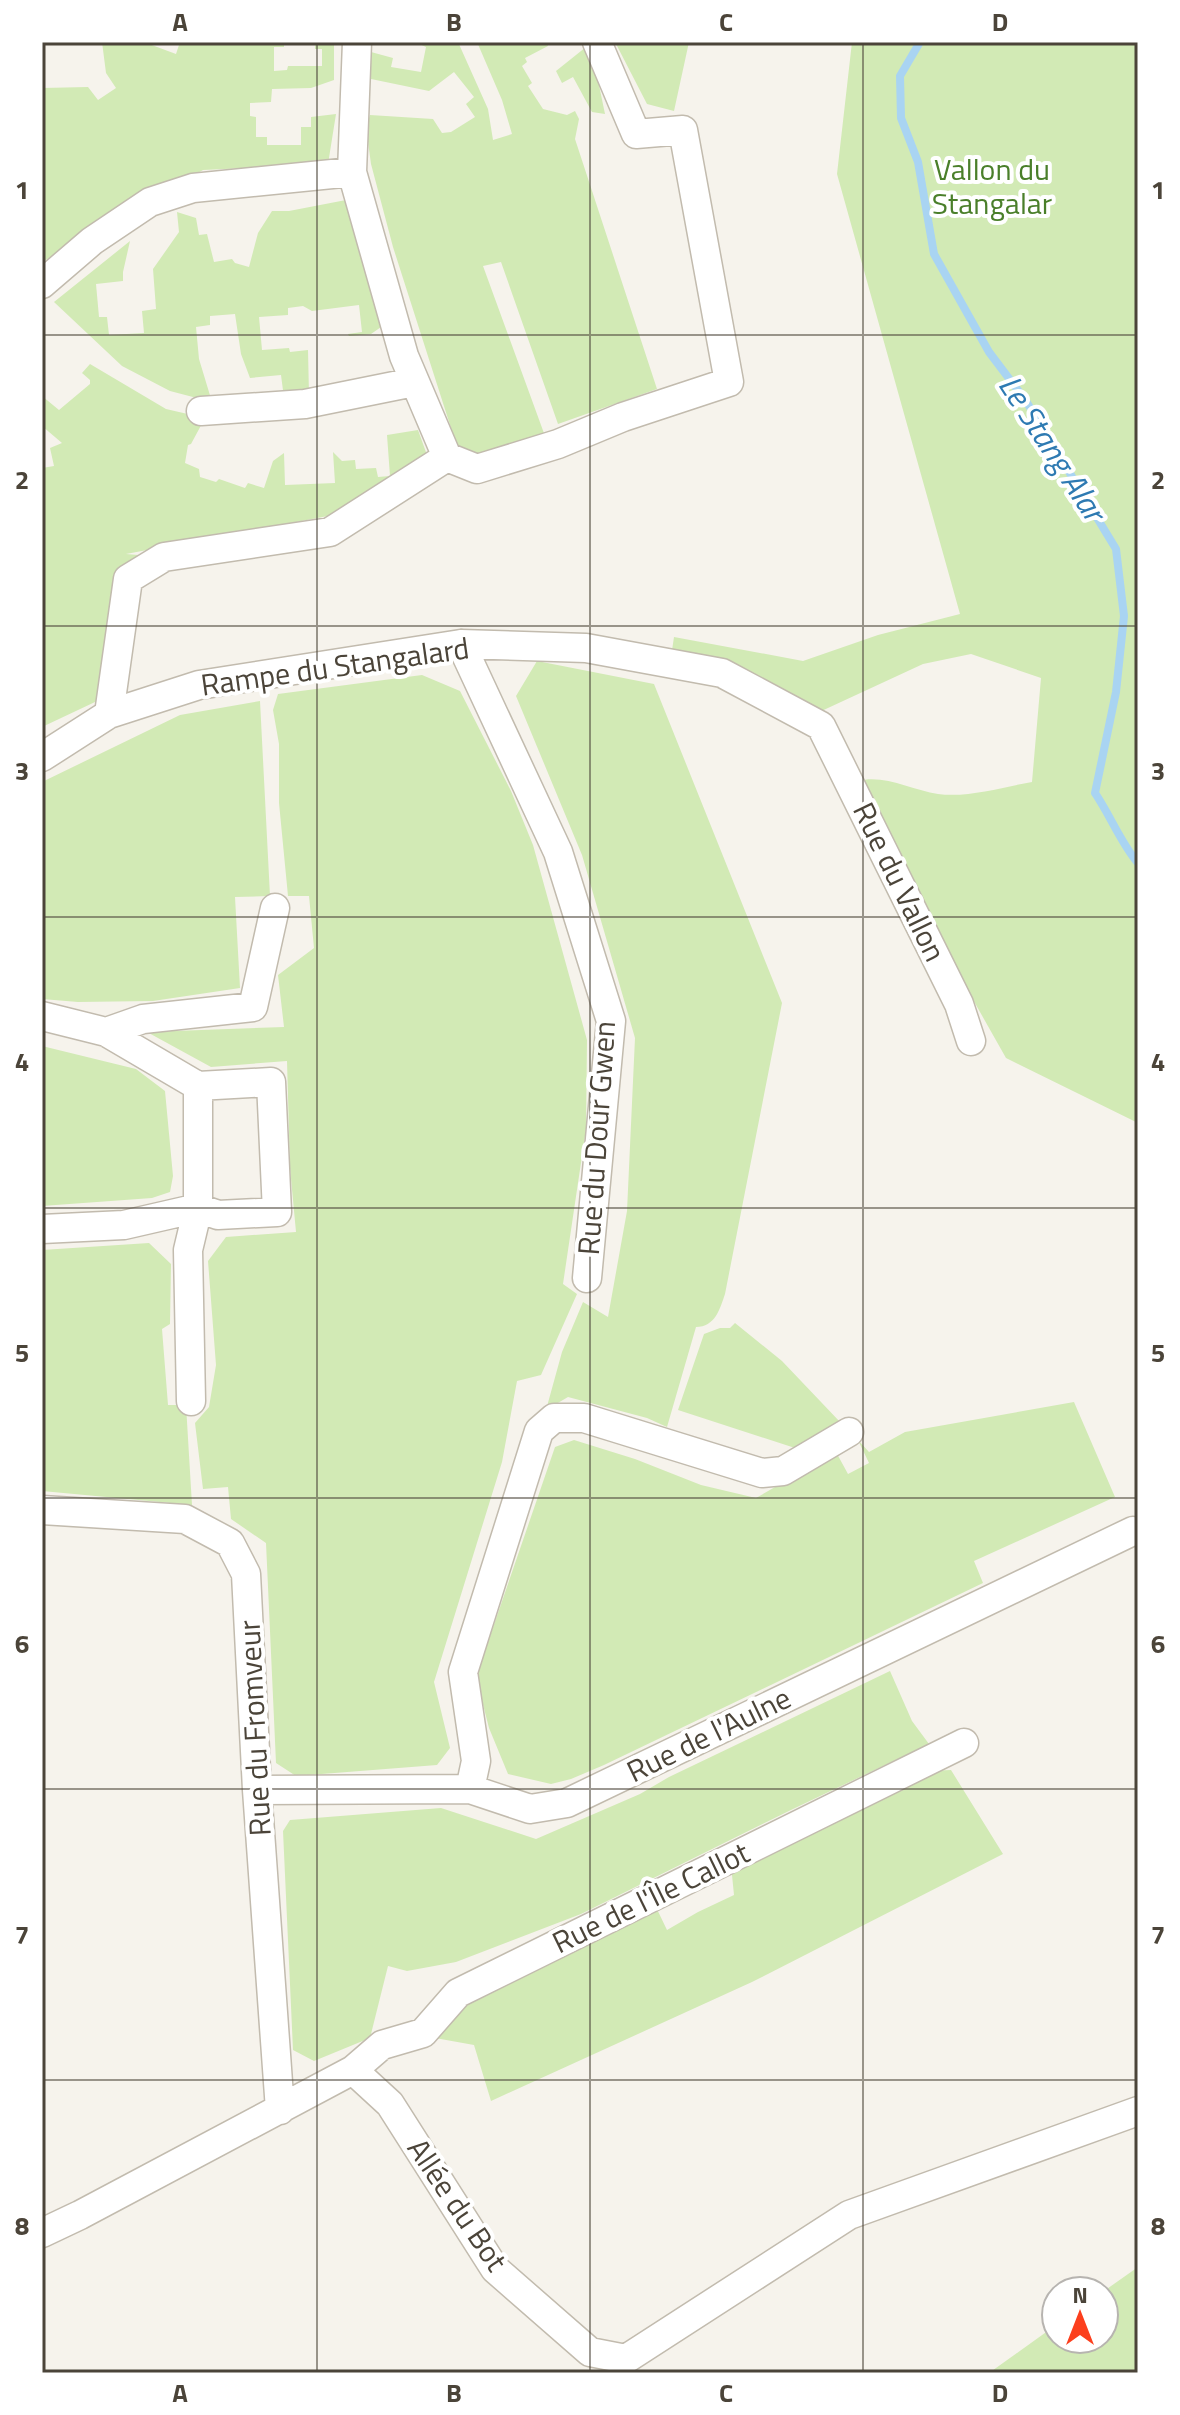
<svg xmlns="http://www.w3.org/2000/svg" width="1180" height="2415" font-family="'Titillium Web',sans-serif">
<style>
.green{fill:#d2eab5}
.lines{fill:none;stroke-linecap:round;stroke-linejoin:round}
.stream{stroke:#a9d4f2;stroke-width:8}
.minor-casing{stroke:#c2bbae;stroke-width:31}
.minor{stroke:#fff;stroke-width:28}
.grid{fill:none;stroke:#4b4439;stroke-width:2;stroke-opacity:0.55}
.labels{text-anchor:middle;stroke-width:8;stroke-linejoin:round;paint-order:stroke}
.park-label{font-size:30px;fill:#4a7f2a;stroke:#fff}
.street-label{font-size:30px;fill:#4b4439;stroke:#fff}
.water-label{font-size:32px;font-style:italic;fill:#2e7ab2;stroke:#fff}
.neatline{fill:none;stroke:#4b4439;stroke-width:3}
.grid-label{font-size:26px;text-anchor:middle;font-weight:bold;fill:#4b4439}
</style>
<rect width="100%" height="100%" fill="#f6f3ec"/>
<!-- green -->
<path class="green" d="M 102,42 L 149,42 L 149,44 L 176,54 L 180,42 L 284,42 L 284,47 L 274,47 L 274,71 L 287,70 L 288,66 L 322,66 L 322,49 L 315,49 L 315,42 L 334,42 L 334,80 L 311,88 L 272,89 L 271,102 L 250,103 L 250,116 L 256,117 L 256,137 L 267,137 L 267,145 L 301,145 L 301,127 L 311,127 L 311,117 L 336,114 L 328,164 L 203,170 L 42,262 L 42,88 L 88,87 L 98,100 L 116,88 L 106,73 Z
M 415,42 L 458,42 L 488,109 L 493,140 L 512,134 L 502,100 L 477,42 L 547,42 L 548,46 L 525,58 L 527,62 L 522,66 L 532,83 L 528,86 L 543,109 L 567,115 L 575,111 L 579,119 L 575,139 L 657,389 L 558,424 L 501,262 L 483,266 L 545,436 L 472,457 L 459,453 L 393,247 L 371,164 L 366,127 L 370,115 L 433,119 L 442,133 L 451,132 L 475,117 L 466,104 L 474,97 L 454,72 L 429,91 L 371,79 L 371,52 L 393,58 L 391,67 L 421,72 L 426,47 Z
M 615,42 L 689,42 L 674,111 L 647,104 Z
M 852,42 L 1138,42 L 1138,1123 L 1006,1058 L 915,897 L 858,781 C 884,774 912,790 938,794 C 968,798 1003,787 1032,782 L 1041,678 L 971,654 L 923,664 L 815,714 L 671,657 L 674,637 L 803,661 L 878,635 L 960,614 L 837,174 Z
M 586,47 L 594,61 L 605,114 L 592,112 L 573,77 L 562,83 L 556,71 Z
M 346,200 L 384,325 L 371,334 L 349,336 L 348,334 L 362,332 L 359,305 L 312,311 L 303,306 L 288,308 L 288,315 L 259,317 L 262,350 L 289,348 L 290,352 L 308,350 L 309,395 L 284,398 L 281,375 L 250,378 L 241,354 L 235,314 L 210,316 L 210,325 L 196,327 L 199,359 L 212,402 L 170,391 L 122,366 L 54,302 L 130,241 L 123,272 L 123,281 L 96,284 L 99,317 L 107,317 L 109,335 L 144,333 L 142,311 L 156,309 L 153,269 L 179,232 L 177,212 L 196,218 L 199,235 L 207,234 L 214,262 L 232,259 L 235,263 L 249,267 L 258,233 L 272,211 L 289,211 Z
M 90,364 L 166,409 L 205,418 L 191,444 L 188,445 L 185,463 L 199,469 L 200,477 L 216,482 L 219,479 L 245,488 L 248,483 L 264,488 L 273,461 L 284,453 L 285,485 L 335,483 L 333,452 L 342,461 L 355,460 L 356,469 L 376,468 L 378,477 L 390,476 L 387,435 L 418,430 L 427,455 L 349,512 L 126,554 L 164,557 L 128,579 L 112,694 L 42,727 L 42,468 L 54,466 L 50,448 L 62,443 L 42,426 L 42,396 L 59,410 L 90,384 L 90,380 L 82,373 Z
M 537,661 L 654,684 L 782,1003 L 725,1294 C 720,1309 715,1327 696,1327 L 667,1427 L 647,1418 L 568,1397 L 546,1410 L 562,1352 L 583,1302 L 608,1317 L 627,1211 L 635,1038 L 582,855 L 516,696 Z
M 422,675 L 460,691 L 511,791 L 533,845 L 587,1040 L 586,1129 L 563,1284 L 577,1294 L 541,1375 L 517,1381 L 502,1462 L 434,1682 L 450,1748 L 437,1765 L 296,1776 L 276,1763 L 266,1543 L 231,1519 L 228,1487 L 203,1489 L 195,1423 L 209,1407 L 216,1365 L 208,1261 L 226,1237 L 296,1232 L 290,1168 L 287,1061 L 211,1067 L 147,1032 L 284,1027 L 278,975 L 314,948 L 309,896 L 288,896 L 279,803 L 279,744 L 273,710 L 278,694 Z
M 260,701 L 270,896 L 235,897 L 240,988 L 153,1001 L 78,1002 L 42,999 L 42,782 L 180,715 Z
M 42,1046 L 136,1069 L 165,1091 L 173,1176 L 170,1192 L 152,1198 L 42,1206 Z
M 149,1243 L 171,1264 L 170,1324 L 162,1329 L 168,1405 L 186,1405 L 192,1505 L 42,1491 L 42,1250 Z
M 735,1323 L 782,1361 L 841,1423 L 795,1448 L 678,1410 L 704,1334 L 720,1328 L 730,1328 Z
M 1074,1402 L 1115,1497 L 974,1561 L 983,1583 L 604,1765 L 571,1779 L 551,1784 L 508,1774 L 489,1728 L 476,1677 L 555,1447 L 574,1440 L 635,1459 L 701,1485 L 756,1498 L 836,1452 L 848,1474 L 869,1463 L 858,1440 L 869,1452 L 905,1432 Z
M 890,1671 L 912,1721 L 929,1744 L 793,1809 L 581,1914 L 456,1962 L 407,1971 L 388,1966 L 370,2038 L 314,2061 L 293,2050 L 283,1831 L 290,1820 L 441,1808 L 536,1839 L 640,1794 L 669,1777 Z
M 951,1770 L 1003,1854 L 752,1982 L 491,2101 L 474,2045 L 435,2038 L 487,1984 L 654,1903 L 667,1930 L 698,1912 L 734,1895 L 731,1865 L 927,1771 Z
M 1138,2267 L 1138,2373 L 989,2373 L 1056,2325 L 1056,2339 L 1104,2339 L 1104,2291 Z"/>
<g class="lines">
<!-- stream -->
<path class="stream" d="M 920,42 L 900,76 L 901,118 L 918,162 L 934,254 L 989,352 L 1026,401 L 1116,549 L 1124,616 L 1116,692 L 1095,793 C 1110,815 1122,845 1138,863"/>
<!-- minor casing -->
<g class="minor-casing">
<path id="minor" d="M 42,284 L 92,241 L 150,202 L 193,188 L 352,172
M 201,411 L 305,404 L 414,382
M 447,457 L 477,469 L 558,444 L 623,417 L 729,382 L 683,130 L 636,134 L 597,42
M 461,644 L 558,852 L 611,1021 L 587,1278
M 109,714 L 128,579 L 164,557 L 330,532 L 447,457 L 404,356 L 352,172 L 357,42
M 42,757 L 109,714 L 199,685 L 461,644 L 586,648 L 722,673 L 821,726 L 959,1004 L 971,1041
M 42,1016 L 106,1032 L 198,1086 L 198,1208 L 124,1225 L 42,1229
M 106,1032 L 143,1019 L 253,1007 L 275,908
M 191,1401 L 188,1250 L 198,1208 L 218,1215 L 277,1212 L 271,1082 L 198,1086
M 42,1510 L 185,1519 L 230,1543 L 246,1574 L 257,1790 L 280,2110
M 470,1789 L 476,1761 L 463,1672 L 539,1431 L 554,1418 L 584,1418 L 762,1473 L 783,1471 L 849,1432
M 257,1790 L 470,1789 L 530,1809 L 567,1803 L 1133,1531
M 353,2070 L 382,2045 L 423,2033 L 458,1993 L 964,1743
M 42,2233 L 80,2215 L 353,2070 L 390,2104 L 495,2269 L 590,2352 L 626,2359 L 849,2215 L 1138,2111"/>
</g>
<!-- minor -->
<use href="#minor" class="minor"/>
</g>
<!-- grid -->
<path class="grid" d="M 317,42 L 317,2373M 590,42 L 590,2373M 863,42 L 863,2373M 42,335 L 1138,335M 42,626 L 1138,626M 42,917 L 1138,917M 42,1208 L 1138,1208M 42,1498 L 1138,1498M 42,1789 L 1138,1789M 42,2080 L 1138,2080"/>
<g class="labels">
<!-- park labels -->
<g class="park-label">
<text x="992" y="180">Vallon du<tspan x="992" dy="34">Stangalar</tspan></text>
</g>
<!-- street labels -->
<g class="street-label">
<text transform="translate(335 667) rotate(-8)" y="10">Rampe du Stangalard</text>
<text transform="translate(899 882) rotate(64)" y="10">Rue du Vallon</text>
<text transform="translate(597 1138) rotate(-86)" y="10">Rue du Dour Gwen</text>
<text transform="translate(255 1728) rotate(-93)" y="10">Rue du Fromveur</text>
<text transform="translate(709 1735) rotate(-26)" y="10">Rue de l'Aulne</text>
<text transform="translate(651 1898) rotate(-26)" y="10">Rue de l'Île Callot</text>
<text transform="translate(457 2205) rotate(56)" y="10">Allée du Bot</text>
</g>
<!-- water labels -->
<g class="water-label">
<text transform="translate(1052 448) rotate(57)" y="11">Le Stang Alar</text>
</g>
</g>
<!-- border -->
<rect width="1180" height="2415" fill="none" stroke="#ffffff" stroke-width="88"/>
<!-- north arrow -->
<g transform="translate(1080 2315)"><circle r="38" fill="#ffffff" stroke="#b7b4b0" stroke-width="2"/>
<path d="M0-6L14 30L0 20L-14 30Z" fill="#fc3f1d"/>
<text y="-12" font-size="22" font-weight="bold" text-anchor="middle" fill="#4b4439">N</text>
</g>
<rect x="44" y="44" width="1092" height="2327" class="neatline"/>
<g class="grid-label">
<text x="180" y="31">A</text>
<text x="454" y="31">B</text>
<text x="726" y="31">C</text>
<text x="1000" y="31">D</text>
<text x="22" y="199">1</text>
<text x="1158" y="199">1</text>
<text x="22" y="489">2</text>
<text x="1158" y="489">2</text>
<text x="22" y="780">3</text>
<text x="1158" y="780">3</text>
<text x="22" y="1071">4</text>
<text x="1158" y="1071">4</text>
<text x="22" y="1362">5</text>
<text x="1158" y="1362">5</text>
<text x="22" y="1653">6</text>
<text x="1158" y="1653">6</text>
<text x="22" y="1944">7</text>
<text x="1158" y="1944">7</text>
<text x="22" y="2235">8</text>
<text x="1158" y="2235">8</text>
<text x="180" y="2402">A</text>
<text x="454" y="2402">B</text>
<text x="726" y="2402">C</text>
<text x="1000" y="2402">D</text>
</g>
</svg>
